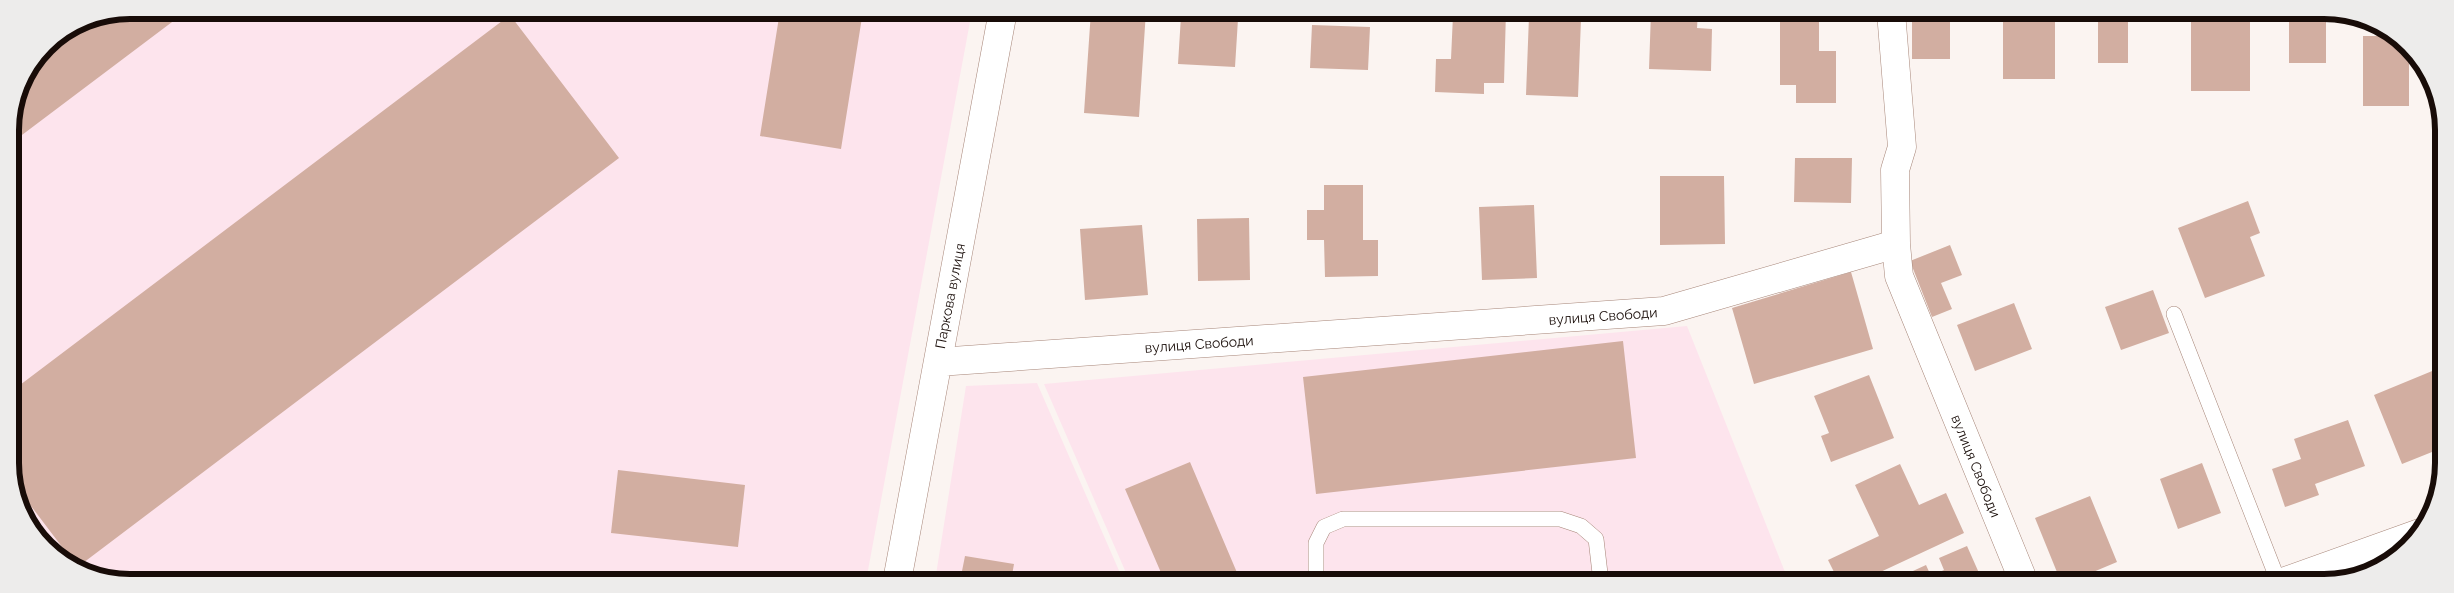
<svg xmlns="http://www.w3.org/2000/svg" width="2454" height="593" font-family="Raleway,sans-serif">
<style>
.industrial{fill:#fde4ed}
.building{fill:#d2aea1}
.lines{fill:none;stroke-linecap:round;stroke-linejoin:round}
.service-casing{stroke:#a78679;stroke-width:16}
.minor-casing{stroke:#a78679;stroke-width:29}
.service{stroke:#fff;stroke-width:15}
.minor{stroke:#fff;stroke-width:28}
.labels{text-anchor:middle;stroke-width:5;stroke-linejoin:round;paint-order:stroke}
.street-label{font-size:14px;fill:#180c08;stroke:#fff}
.rim{fill:none;stroke:#180c08;stroke-width:6}
</style>
<rect width="100%" height="100%" fill="#fbf4f1"/>
<!-- industrial -->
<path class="industrial" d="M 130,10 L 972,11 L 866,581 L 106,581 L 45,548 L 12,487 L 10,122 L 84,19 Z
M 1687,326 L 1789,582 L 1130,582 L 1044,384 Z
M 1037,383 L 1124,582 L 935,581 L 966,386 Z"/>
<!-- building -->
<path class="building" d="M 130,10 L 188,10 L 10,144 L 10,122 L 19,84 L 45,45 L 84,19 Z
M 780,11 L 863,11 L 841,149 L 760,136 Z
M 1091,11 L 1146,11 L 1139,117 L 1084,113 Z
M 1487,11 L 1506,11 L 1504,83 L 1484,83 L 1484,94 L 1435,92 L 1436,59 L 1451,59 L 1453,15 L 1486,16 Z
M 1651,12 L 1698,12 L 1697,28 L 1712,29 L 1711,71 L 1649,69 Z
M 1780,12 L 1819,12 L 1819,51 L 1836,51 L 1836,103 L 1796,103 L 1796,85 L 1780,85 Z
M 1912,12 L 1950,12 L 1950,59 L 1912,59 Z
M 2098,12 L 2128,12 L 2128,63 L 2098,63 Z
M 2289,12 L 2326,12 L 2326,63 L 2289,63 Z
M 510,15 L 619,158 L 79,566 L 75,564 L 12,481 L 12,391 Z
M 1181,16 L 1238,19 L 1235,67 L 1178,64 Z
M 1529,16 L 1581,19 L 1578,97 L 1526,95 Z
M 2191,16 L 2250,16 L 2250,91 L 2191,91 Z
M 2003,19 L 2055,19 L 2055,79 L 2003,79 Z
M 1312,25 L 1370,27 L 1368,70 L 1310,68 Z
M 2363,36 L 2391,36 L 2409,45 L 2409,106 L 2363,106 Z
M 1795,158 L 1852,158 L 1851,203 L 1794,202 Z
M 1660,176 L 1724,176 L 1725,244 L 1660,245 Z
M 1324,185 L 1363,185 L 1363,240 L 1378,240 L 1378,276 L 1325,277 L 1324,240 L 1307,240 L 1307,210 L 1324,210 Z
M 2248,201 L 2260,233 L 2250,237 L 2265,276 L 2205,298 L 2178,228 Z
M 1534,205 L 1537,278 L 1482,280 L 1479,207 Z
M 1249,218 L 1250,280 L 1198,281 L 1197,219 Z
M 1142,225 L 1148,295 L 1085,300 L 1080,229 Z
M 1950,245 L 1962,275 L 1941,283 L 1952,309 L 1932,317 L 1910,261 Z
M 1851,272 L 1873,349 L 1754,384 L 1732,308 Z
M 2153,290 L 2169,333 L 2121,350 L 2105,307 Z
M 2014,303 L 2032,349 L 1975,371 L 1957,325 Z
M 1623,341 L 1636,458 L 1316,494 L 1303,377 Z
M 2437,369 L 2442,381 L 2442,396 L 2435,399 L 2442,414 L 2442,448 L 2402,464 L 2374,395 Z
M 1869,375 L 1894,438 L 1831,462 L 1821,436 L 1829,433 L 1814,396 Z
M 2348,420 L 2365,466 L 2315,484 L 2319,495 L 2285,507 L 2272,469 L 2301,459 L 2294,439 Z
M 1190,462 L 1241,582 L 1165,582 L 1125,489 Z
M 2202,463 L 2221,513 L 2178,529 L 2160,479 Z
M 1900,464 L 1919,505 L 1946,493 L 1964,533 L 1859,582 L 1839,582 L 1828,560 L 1879,536 L 1855,485 Z
M 618,470 L 745,485 L 738,547 L 611,533 Z
M 2090,496 L 2117,562 L 2067,583 L 2061,582 L 2035,518 Z
M 1967,546 L 1983,582 L 1904,582 L 1902,576 L 1926,565 L 1931,576 L 1944,570 L 1939,558 Z
M 965,556 L 1014,564 L 1011,581 L 960,581 Z"/>
<g class="lines">
<!-- service casing -->
<g class="service-casing">
<path id="service" d="M 2174,314 L 2279,583
M 1316,582 L 1316,543 L 1324,527 L 1343,519 L 1560,519 L 1581,526 L 1596,539 L 1601,582"/>
</g>
<!-- minor casing -->
<g class="minor-casing">
<path id="minor" d="M 1891,12 L 1902,147 L 1895,170 L 1896,244 L 1899,276 L 2024,582
M 938,362 L 1664,311 L 1896,244
M 897,581 L 1003,11
M 2280,583 L 2420,533"/>
</g>
<!-- service -->
<use href="#service" class="service"/>
<!-- minor -->
<use href="#minor" class="minor"/>
</g>
<g class="labels">
<!-- street labels -->
<g class="street-label">
<text transform="translate(950 296) rotate(-79)" y="5">Паркова вулиця</text>
<text transform="translate(1603 316) rotate(-4)" y="5">вулиця Свободи</text>
<text transform="translate(1199 344) rotate(-4)" y="5">вулиця Свободи</text>
<text transform="translate(1976 466) rotate(68)" y="5">вулиця Свободи</text>
</g>
</g>
<!-- crop -->
<path d="M0 0H2454V593H0ZM130 19H2324A111 111 0 0 1 2435 130V463A111 111 0 0 1 2324 574H130A111 111 0 0 1 19 463V130A111 111 0 0 1 130 19Z" fill="#edeceb" fill-rule="evenodd"/>
<path class="rim" d="M130 19H2324A111 111 0 0 1 2435 130V463A111 111 0 0 1 2324 574H130A111 111 0 0 1 19 463V130A111 111 0 0 1 130 19Z"/>
</svg>
